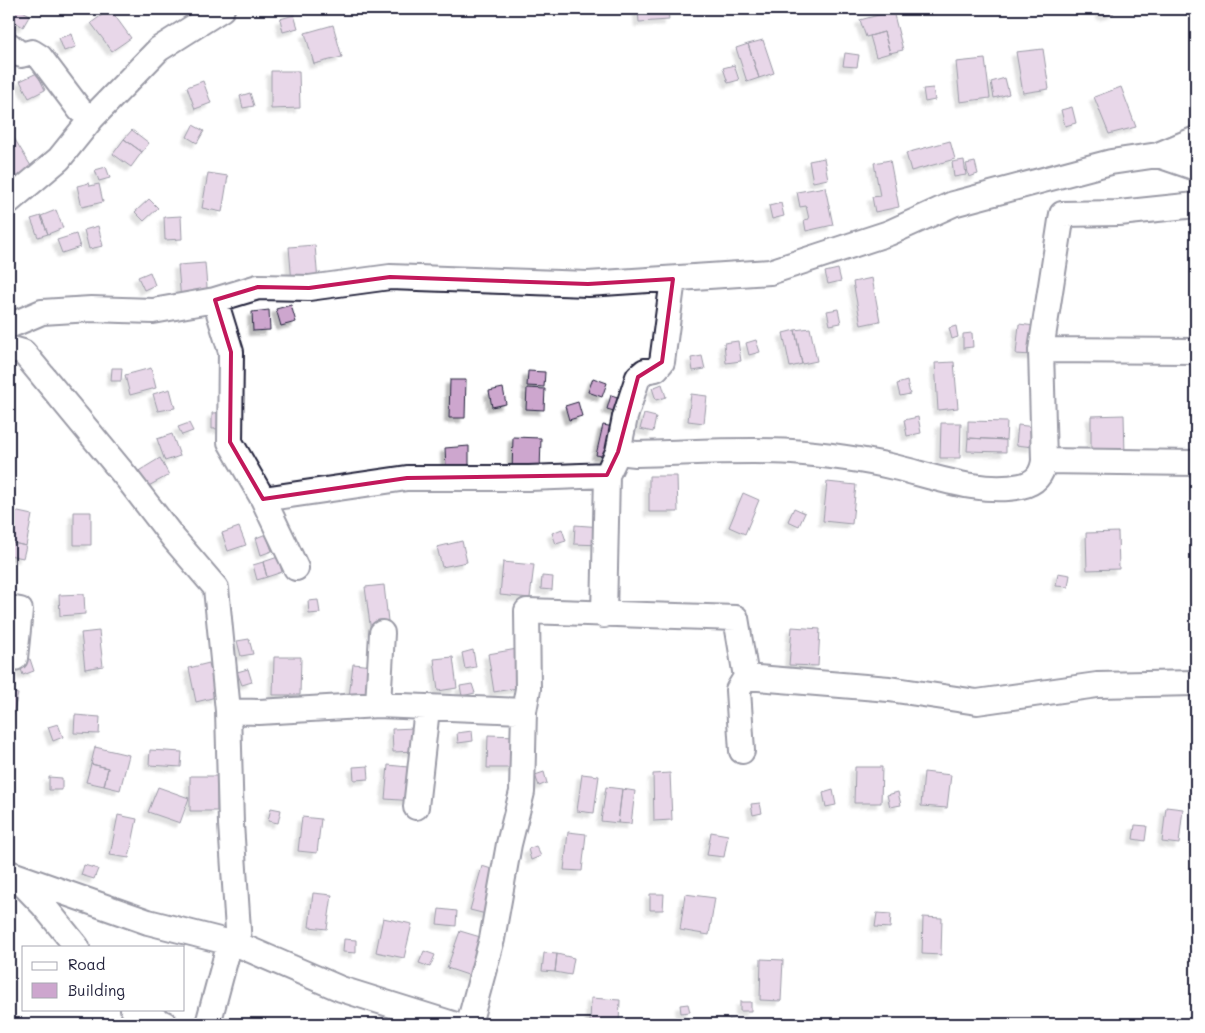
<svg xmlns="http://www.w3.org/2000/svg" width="1205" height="1033" font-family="Mali,sans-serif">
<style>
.building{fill:#cda6ce;stroke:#22223b;filter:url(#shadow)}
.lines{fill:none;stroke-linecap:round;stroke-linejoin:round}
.minor-casing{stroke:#22223b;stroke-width:28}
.minor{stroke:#fff;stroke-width:24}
.marked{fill:none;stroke:#c2185b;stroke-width:4;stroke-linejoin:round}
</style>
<defs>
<filter id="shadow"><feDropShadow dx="-4.5" dy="4.5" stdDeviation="1" flood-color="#0004"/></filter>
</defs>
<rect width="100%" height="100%" fill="#fff"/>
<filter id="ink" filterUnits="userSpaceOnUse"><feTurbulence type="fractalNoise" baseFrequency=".02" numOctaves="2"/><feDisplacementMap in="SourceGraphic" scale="10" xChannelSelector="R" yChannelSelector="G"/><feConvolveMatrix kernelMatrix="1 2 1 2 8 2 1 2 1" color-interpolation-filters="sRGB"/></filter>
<g filter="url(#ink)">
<!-- building -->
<path class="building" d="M 11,9 L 19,9 L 30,15 L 23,27 L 9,18 Z
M 110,9 L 131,38 L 112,51 L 91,23 Z
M 638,9 L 668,9 L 669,20 L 639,22 Z
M 1100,9 L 1113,9 L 1114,13 L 1102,16 Z
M 893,11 L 903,50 L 890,53 L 884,32 L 866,37 L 860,20 Z
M 294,15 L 298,28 L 283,32 L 280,19 Z
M 333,25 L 342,57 L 314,64 L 305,33 Z
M 884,32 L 890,53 L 876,57 L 870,36 Z
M 72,34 L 76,47 L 64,51 L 59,38 Z
M 763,40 L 774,73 L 759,78 L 748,44 Z
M 748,44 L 759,78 L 747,82 L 736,48 Z
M 1043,49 L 1049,89 L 1023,93 L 1016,52 Z
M 845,53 L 859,55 L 857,67 L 843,66 Z
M 985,59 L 990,98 L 960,102 L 956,62 Z
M 734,65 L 739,80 L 728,83 L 723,68 Z
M 271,71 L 299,71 L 300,108 L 271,109 Z
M 37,73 L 45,90 L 29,98 L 20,81 Z
M 1005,78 L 1009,94 L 994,98 L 991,82 Z
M 203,81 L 211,103 L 195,109 L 187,87 Z
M 1121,87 L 1136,127 L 1109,134 L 1094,97 Z
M 933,88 L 935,100 L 925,102 L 923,89 Z
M 250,93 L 254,106 L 243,108 L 240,96 Z
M 1072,107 L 1076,123 L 1065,126 L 1061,110 Z
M 193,125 L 204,131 L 197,143 L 187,137 Z
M 132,130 L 149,143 L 142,152 L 124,139 Z
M 14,138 L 34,171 L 18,180 L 9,165 L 9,141 Z
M 124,139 L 142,152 L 131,167 L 113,154 Z
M 950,141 L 955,159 L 911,171 L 906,153 Z
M 824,158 L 828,179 L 813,182 L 809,161 Z
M 890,160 L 899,207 L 875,212 L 872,197 L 880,196 L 874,163 Z
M 964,160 L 966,175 L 954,177 L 952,162 Z
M 975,162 L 978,174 L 969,177 L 966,164 Z
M 106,167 L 110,178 L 99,181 L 95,170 Z
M 208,173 L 228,176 L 222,212 L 202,208 Z
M 89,183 L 90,186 L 99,184 L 103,202 L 82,207 L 77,186 Z
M 825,187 L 833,225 L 806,231 L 804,220 L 809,219 L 806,206 L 800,207 L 797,192 Z
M 149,199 L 158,208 L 144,221 L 135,212 Z
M 781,203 L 784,216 L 772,219 L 769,206 Z
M 56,210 L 63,228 L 48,234 L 41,216 Z
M 41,216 L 48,234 L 38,237 L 31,219 Z
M 181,216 L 182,239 L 165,240 L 164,217 Z
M 98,226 L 103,246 L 89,249 L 84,230 Z
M 76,234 L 80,247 L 62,253 L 57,240 Z
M 315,245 L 318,282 L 292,283 L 289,247 Z
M 205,263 L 208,299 L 181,301 L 178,265 Z
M 838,269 L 841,281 L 828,284 L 825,272 Z
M 150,272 L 155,285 L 144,290 L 138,277 Z
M 872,278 L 880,321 L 861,325 L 853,282 Z
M 291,305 L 296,322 L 281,326 L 276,309 Z
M 838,309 L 841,323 L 830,325 L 827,311 Z
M 269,310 L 270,330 L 253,331 L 252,312 Z
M 1019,324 L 1035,326 L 1032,355 L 1016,354 Z
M 956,326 L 958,337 L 952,339 L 949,328 Z
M 810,328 L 817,361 L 802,364 L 795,330 Z
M 795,330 L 802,364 L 790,367 L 783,333 Z
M 972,333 L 973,347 L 963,348 L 963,334 Z
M 756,340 L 760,352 L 749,355 L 746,343 Z
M 738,341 L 741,361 L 726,363 L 724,343 Z
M 702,356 L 705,369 L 693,371 L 691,358 Z
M 954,362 L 958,408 L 938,410 L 935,363 Z
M 112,368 L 122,368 L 121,381 L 111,381 Z
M 151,368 L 156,388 L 130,395 L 125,375 Z
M 528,371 L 545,372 L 544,387 L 527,386 Z
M 593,378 L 607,383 L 602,397 L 588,392 Z
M 450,380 L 466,380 L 465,418 L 449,418 Z
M 907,381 L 910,394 L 900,396 L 897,384 Z
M 662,384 L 666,397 L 656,400 L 652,388 Z
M 503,388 L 506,404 L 492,407 L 489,391 Z
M 527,388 L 545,389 L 544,410 L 526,409 Z
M 170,389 L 175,408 L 158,411 L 153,394 Z
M 691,394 L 707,396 L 704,423 L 688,421 Z
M 611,395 L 628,400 L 624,414 L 607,409 Z
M 578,402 L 582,416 L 569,420 L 565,406 Z
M 227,412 L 227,428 L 212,429 L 212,413 Z
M 644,414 L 656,417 L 653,432 L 640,429 Z
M 1124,415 L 1125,454 L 1091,455 L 1091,416 Z
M 918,417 L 921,433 L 907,436 L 904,420 Z
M 968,421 L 1007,422 L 1006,440 L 968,438 Z
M 189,423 L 193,431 L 182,435 L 178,427 Z
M 941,423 L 961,423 L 960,458 L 940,458 Z
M 603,425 L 620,428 L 614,458 L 596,455 Z
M 1018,425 L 1035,427 L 1033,447 L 1016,445 Z
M 172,434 L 180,456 L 165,461 L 157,439 Z
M 513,437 L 541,438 L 540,472 L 512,472 Z
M 968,438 L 1006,440 L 1006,452 L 967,451 Z
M 469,446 L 469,467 L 446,468 L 445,448 Z
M 160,458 L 169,475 L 141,490 L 132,475 Z
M 649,476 L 677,476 L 678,512 L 649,512 Z
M 827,482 L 856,485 L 852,524 L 823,521 Z
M 743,493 L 759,500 L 745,534 L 729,527 Z
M 794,508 L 805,513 L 799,526 L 788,521 Z
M 9,510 L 32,515 L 26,546 L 9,542 Z
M 74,512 L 91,512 L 91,545 L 74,545 Z
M 575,525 L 602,527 L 601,545 L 574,544 Z
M 239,527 L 246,545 L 228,551 L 222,533 Z
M 562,529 L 566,541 L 556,544 L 552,533 Z
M 1118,532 L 1119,569 L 1087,570 L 1086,533 Z
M 266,534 L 272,551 L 261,555 L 256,538 Z
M 462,541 L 467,562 L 442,567 L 437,547 Z
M 9,542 L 26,546 L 23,558 L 9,555 Z
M 278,557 L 282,572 L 267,577 L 263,562 Z
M 263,562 L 267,577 L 257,580 L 253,565 Z
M 503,562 L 534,565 L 530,598 L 500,595 Z
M 1058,573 L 1070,575 L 1068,587 L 1056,586 Z
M 542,576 L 553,577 L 552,590 L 541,589 Z
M 384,585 L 389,630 L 371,632 L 365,587 Z
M 84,594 L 85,614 L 60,616 L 59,595 Z
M 318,600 L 320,613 L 309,614 L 308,601 Z
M 792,627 L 820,629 L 818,666 L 789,665 Z
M 99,631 L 103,666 L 85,669 L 81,633 Z
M 249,639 L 253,654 L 241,656 L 237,641 Z
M 517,649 L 523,687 L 494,692 L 488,654 Z
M 473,650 L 476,667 L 465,669 L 462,653 Z
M 274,657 L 301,657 L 300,695 L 273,695 Z
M 453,657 L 457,688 L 438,691 L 434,659 Z
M 30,659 L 34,671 L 23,675 L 19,663 Z
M 209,663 L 216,697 L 196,702 L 189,668 Z
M 353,664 L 374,666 L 369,699 L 349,697 Z
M 248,669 L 252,682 L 242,685 L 237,672 Z
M 472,684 L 475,693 L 462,696 L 460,686 Z
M 9,691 L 18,694 L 9,730 Z
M 75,715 L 100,717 L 99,734 L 74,733 Z
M 58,724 L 63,737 L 53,741 L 48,727 Z
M 415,728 L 416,751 L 393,752 L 392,729 Z
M 472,731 L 473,741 L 458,743 L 457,733 Z
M 488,735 L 518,736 L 517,768 L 487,768 Z
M 95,747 L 129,755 L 120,790 L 104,786 L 108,768 L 91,764 Z
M 150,750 L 182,752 L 181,767 L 149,765 Z
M 91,764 L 108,768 L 104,786 L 86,782 Z
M 388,765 L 418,768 L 415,801 L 385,799 Z
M 368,766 L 369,779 L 354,780 L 353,767 Z
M 855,767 L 882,767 L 881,803 L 854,803 Z
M 544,772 L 547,783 L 539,786 L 535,775 Z
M 924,772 L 951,775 L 947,808 L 921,806 Z
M 670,773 L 672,820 L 654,821 L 653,774 Z
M 582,774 L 599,776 L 594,813 L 577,811 Z
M 190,776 L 217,776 L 217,811 L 190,811 Z
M 49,777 L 62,778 L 62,790 L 49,790 Z
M 158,787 L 189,798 L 180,823 L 148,812 Z
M 606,787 L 622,789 L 618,823 L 601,821 Z
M 622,789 L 635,791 L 631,824 L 618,823 Z
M 833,790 L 836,805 L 826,807 L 823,793 Z
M 898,792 L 901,805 L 890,807 L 887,795 Z
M 760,803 L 762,813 L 753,815 L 751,804 Z
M 1166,807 L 1183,809 L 1179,844 L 1162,842 Z
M 271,808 L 281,810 L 278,823 L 268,821 Z
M 118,815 L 137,819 L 129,858 L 110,855 Z
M 302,817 L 321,819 L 317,853 L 298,851 Z
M 1135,825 L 1147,826 L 1145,841 L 1133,839 Z
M 568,832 L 586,834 L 582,871 L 564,870 Z
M 711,832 L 728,835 L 724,857 L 707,855 Z
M 536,846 L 541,856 L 531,860 L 528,849 Z
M 84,865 L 98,869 L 94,879 L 81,875 Z
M 482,866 L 501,872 L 490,915 L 470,910 Z
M 313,893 L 332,895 L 327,929 L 309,927 Z
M 650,894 L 664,894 L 663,910 L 650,910 Z
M 685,894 L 715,898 L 709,935 L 680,930 Z
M 439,909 L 457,911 L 456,926 L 437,924 Z
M 877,913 L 891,914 L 890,928 L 875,927 Z
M 923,917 L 942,918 L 941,955 L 922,954 Z
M 383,918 L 412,924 L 404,958 L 376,952 Z
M 460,931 L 487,939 L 474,977 L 447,968 Z
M 344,939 L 356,940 L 356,953 L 343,952 Z
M 424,951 L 435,955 L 430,967 L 419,963 Z
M 544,953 L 557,954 L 555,972 L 542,971 Z
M 557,954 L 574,958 L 571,975 L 555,972 Z
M 761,959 L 783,960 L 781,1001 L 760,1000 Z
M 591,998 L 620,1000 L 619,1024 L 590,1024 Z
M 740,1002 L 751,1002 L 751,1011 L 740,1011 Z
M 688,1004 L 690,1012 L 681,1013 L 680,1005 Z
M 729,1020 L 760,1024 L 728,1024 Z"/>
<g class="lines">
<!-- minor casing -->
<g class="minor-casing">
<path id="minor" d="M 9,45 L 21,55 L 32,52 L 40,57 L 80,110 L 92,118
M 1158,155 L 1196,139
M 9,201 L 59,159 L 92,118 L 159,49 L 222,9
M 215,300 L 231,352 L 230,442 L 263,499 L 296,568
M 9,326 L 42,312 L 91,309 L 153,311 L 215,300 L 258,287 L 309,288 L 390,277 L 588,284 L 770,272 L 889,233 L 953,204 L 1111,162 L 1158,155 L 1196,168
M 9,348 L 23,352 L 127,478 L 174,539 L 216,588 L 228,711 L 231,824 L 239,945
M 1041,350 L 1196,351
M 618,452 L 636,454 C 688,453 741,449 792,452 C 821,454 866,460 894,467 C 932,476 982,495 1021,486 C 1035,483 1042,475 1044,461 L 1041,350 L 1062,214 L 1119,213 L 1196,205
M 1044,461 L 1196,463
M 263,499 L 407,478 L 529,478 L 607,475 L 618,452 L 625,417 L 638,377 L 645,371 L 656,369 L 662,362 L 673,279
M 9,608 L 20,610 L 15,658
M 604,615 L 607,475
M 378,705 L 382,633
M 228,711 L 259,712 L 378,705 L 524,711
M 742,751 L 738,690 L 746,677
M 416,807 L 427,709
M 9,873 L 148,922 L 239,945 L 341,989 L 453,1024
M 18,879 L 43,905 L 77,947
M 133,1009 L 165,1024
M 208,1024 L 230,942
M 469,1024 L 492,939 L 509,844 L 522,792 L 524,711 L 528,689 L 527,611 L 736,618 L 746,677 L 889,689 L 977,702 L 1097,685 L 1196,683"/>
</g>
<!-- minor -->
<use href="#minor" class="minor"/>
</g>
</g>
<!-- marked area -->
<path d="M0 0H1205V1033H0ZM 390,277 L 588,284 L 673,279 L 662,362 L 638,377 L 618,452 L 607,475 L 407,478 L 263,499 L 230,442 L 231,352 L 215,300 L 258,287 L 309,288 Z" fill="#fff" fill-opacity=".55" fill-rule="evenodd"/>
<path class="marked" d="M 390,277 L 588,284 L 673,279 L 662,362 L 638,377 L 618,452 L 607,475 L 407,478 L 263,499 L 230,442 L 231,352 L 215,300 L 258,287 L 309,288 Z"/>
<!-- margin -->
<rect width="1205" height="1033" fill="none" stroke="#fff" stroke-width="30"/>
<rect x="15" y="15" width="1175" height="1003" fill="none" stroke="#22223b" stroke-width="2" filter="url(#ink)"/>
<!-- legend -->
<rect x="22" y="946" width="162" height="65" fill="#ffffff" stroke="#a7a7b1"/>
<rect x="32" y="962" width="25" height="8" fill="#ffffff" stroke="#a7a7b1"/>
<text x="68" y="970" font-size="15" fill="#22223b">Road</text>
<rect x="32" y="983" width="25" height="15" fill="#cda6ce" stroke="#a7a7b1"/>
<text x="68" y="996" font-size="15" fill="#22223b">Building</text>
</svg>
